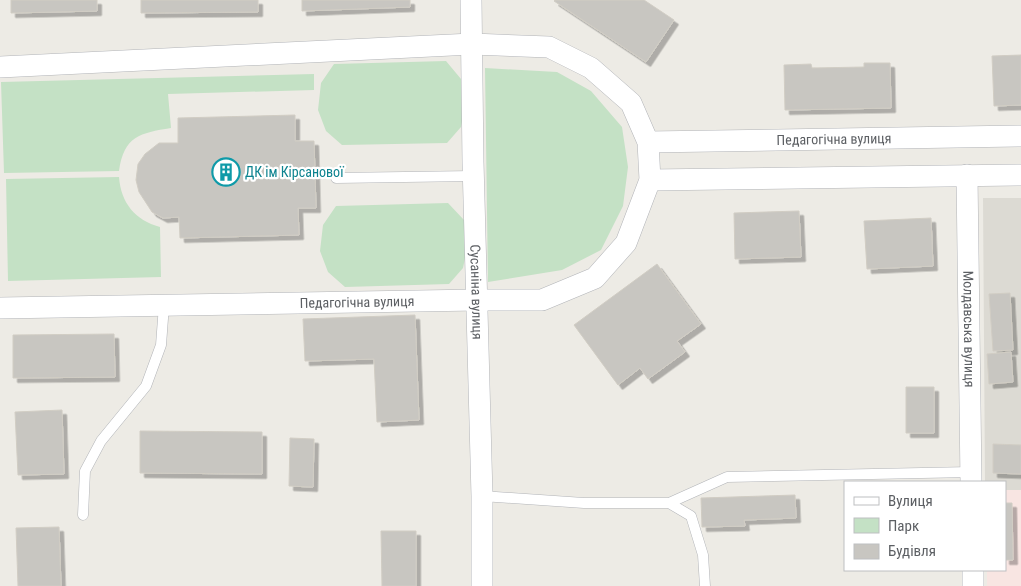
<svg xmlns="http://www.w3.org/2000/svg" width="1021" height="586" font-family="'Roboto Condensed',sans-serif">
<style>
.education{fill:#dcdad3}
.medical{fill:#f8e5e2}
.green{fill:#c4e1c5}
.building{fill:#c8c6c1;stroke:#d1cdc4;filter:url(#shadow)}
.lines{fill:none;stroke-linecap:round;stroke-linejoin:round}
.lane-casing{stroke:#b2b4b8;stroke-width:11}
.street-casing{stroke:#b2b4b8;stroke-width:22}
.lane{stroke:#fff;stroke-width:10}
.street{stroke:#fff;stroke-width:21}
.labels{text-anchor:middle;stroke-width:4.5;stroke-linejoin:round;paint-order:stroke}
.street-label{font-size:14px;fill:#5c5f63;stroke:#fff}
.culture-label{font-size:14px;fill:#0d838f;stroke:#fff;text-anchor:start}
</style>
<defs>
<filter id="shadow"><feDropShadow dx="4.5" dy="4.5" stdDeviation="0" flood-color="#0004"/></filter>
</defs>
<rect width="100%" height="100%" fill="#edebe5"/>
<!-- education -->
<path class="education" d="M 983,198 L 1021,198 L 1021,490 L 1005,490 L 1005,482 L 985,482 Z"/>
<!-- medical -->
<path class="medical" d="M 1005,490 L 1021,490 L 1021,586 L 987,586 L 987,570 L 1005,570 Z"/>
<!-- green -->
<path class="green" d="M 446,61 L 461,79 L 466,102 L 461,127 L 447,143 L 342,145 L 326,131 L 318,110 L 321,83 L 334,64 Z
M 485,68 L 557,72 L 591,91 L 622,127 L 628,167 L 623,206 L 601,250 L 562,270 L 488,282 Z
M 314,74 L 314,90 L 168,94 L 171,128 C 140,133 124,136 119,171 L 4,173 L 1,82 Z
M 119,177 C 121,203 135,220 160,227 L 161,277 L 8,281 L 6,179 Z
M 448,203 L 464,220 L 468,243 L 463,268 L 449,284 L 345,287 L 328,272 L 320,251 L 323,225 L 336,206 Z"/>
<!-- building -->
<path class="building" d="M 11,0 L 97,0 L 97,11 L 11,13 Z
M 141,0 L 258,0 L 258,12 L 141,13 Z
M 302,0 L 410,0 L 410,7 L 302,11 Z
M 555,0 L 644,0 L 674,20 L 646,62 L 554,1 Z
M 1021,55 L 1021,105 L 994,106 L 992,56 Z
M 864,63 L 890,63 L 891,108 L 785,110 L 784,65 L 811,64 L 812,68 L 864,67 Z
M 295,115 L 295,141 L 314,141 L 316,208 L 298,208 L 299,235 L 180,238 L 179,217 L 163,218 L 152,212 L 139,192 L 136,180 L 138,164 L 145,154 L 159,143 L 178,143 L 178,118 Z
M 799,211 L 801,257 L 735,259 L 734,213 Z
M 931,218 L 933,266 L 867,269 L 864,221 Z
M 657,264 L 701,324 L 677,341 L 685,352 L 648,379 L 640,368 L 618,385 L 574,325 Z
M 1010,293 L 1013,350 L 993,351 L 989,294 Z
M 415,315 L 419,420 L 377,422 L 374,359 L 305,361 L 303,319 Z
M 114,334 L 115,377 L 13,378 L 13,335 Z
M 1011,352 L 1013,382 L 989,384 L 987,354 Z
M 906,387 L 934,387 L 934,433 L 906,433 Z
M 62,410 L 64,474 L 18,475 L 15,412 Z
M 140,431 L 262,432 L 262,474 L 140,473 Z
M 290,438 L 314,439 L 313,487 L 289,486 Z
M 993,444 L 1021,445 L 1021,474 L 993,473 Z
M 795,495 L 796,518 L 744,520 L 745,526 L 702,527 L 701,498 Z
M 1005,503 L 1012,503 L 1013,560 L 1005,560 Z
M 59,527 L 61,586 L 18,586 L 16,528 Z
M 381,531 L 416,531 L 416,586 L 382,586 Z"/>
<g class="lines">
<!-- lane casing -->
<g class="lane-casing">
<path id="lane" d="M 336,178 L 473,176
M 482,496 L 584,503 L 669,503 L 727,477 L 971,472
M 669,503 L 691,516 L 703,555 L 705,586
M 83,515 L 85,471 L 101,441 L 146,386 L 161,345 L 164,305"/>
</g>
<!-- street casing -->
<g class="street-casing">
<g id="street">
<path id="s1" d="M 471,0 L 473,162 L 482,496 L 482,586"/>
<path d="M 0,67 L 472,44 L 549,47 L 591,68 L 631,103 L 648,142 L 650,180 L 626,243 L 595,278 L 542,300 L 477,300 L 0,308"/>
<path id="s2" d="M 648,142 L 1021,136"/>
<path id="s3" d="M 967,175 L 971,482"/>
<path d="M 650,180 L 1021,175"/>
<path d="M 973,570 L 973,586"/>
</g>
</g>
<!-- lane -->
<use href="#lane" class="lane"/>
<!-- street -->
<use href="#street" class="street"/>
</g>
<!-- icons -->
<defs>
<g id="building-ring" transform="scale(1.4375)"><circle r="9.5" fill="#fff" stroke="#0f9aa8" stroke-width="1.5"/><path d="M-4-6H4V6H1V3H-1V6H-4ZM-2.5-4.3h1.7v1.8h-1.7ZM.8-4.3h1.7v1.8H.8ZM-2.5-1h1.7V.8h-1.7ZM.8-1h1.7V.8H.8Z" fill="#0f9aa8"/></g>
</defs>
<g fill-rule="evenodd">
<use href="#building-ring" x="226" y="172"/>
</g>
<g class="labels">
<!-- street labels -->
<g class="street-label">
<text dy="5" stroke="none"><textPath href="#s2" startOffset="186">Педагогічна вулиця</textPath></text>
<text dy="5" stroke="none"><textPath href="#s1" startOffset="292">Сусаніна вулиця</textPath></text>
<text transform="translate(357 302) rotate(-1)" y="5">Педагогічна вулиця</text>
<text dy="5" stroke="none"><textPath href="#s3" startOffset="154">Молдавська вулиця</textPath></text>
</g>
<!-- culture labels -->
<g class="culture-label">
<text x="245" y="177">ДК ім Кірсанової</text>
</g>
</g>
<!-- legend -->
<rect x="844" y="481" width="162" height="90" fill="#ffffff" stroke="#bebfc1"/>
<rect x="854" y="497" width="25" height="8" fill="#ffffff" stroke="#bebfc1"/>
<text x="888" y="506" font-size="15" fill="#5c5f63">Вулиця</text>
<rect x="854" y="518" width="25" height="15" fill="#c4e1c5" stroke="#bebfc1"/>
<text x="888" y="531" font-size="15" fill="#5c5f63">Парк</text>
<rect x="854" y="544" width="25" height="15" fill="#c8c6c1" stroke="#bebfc1"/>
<text x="888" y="556" font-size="15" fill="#5c5f63">Будівля</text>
</svg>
